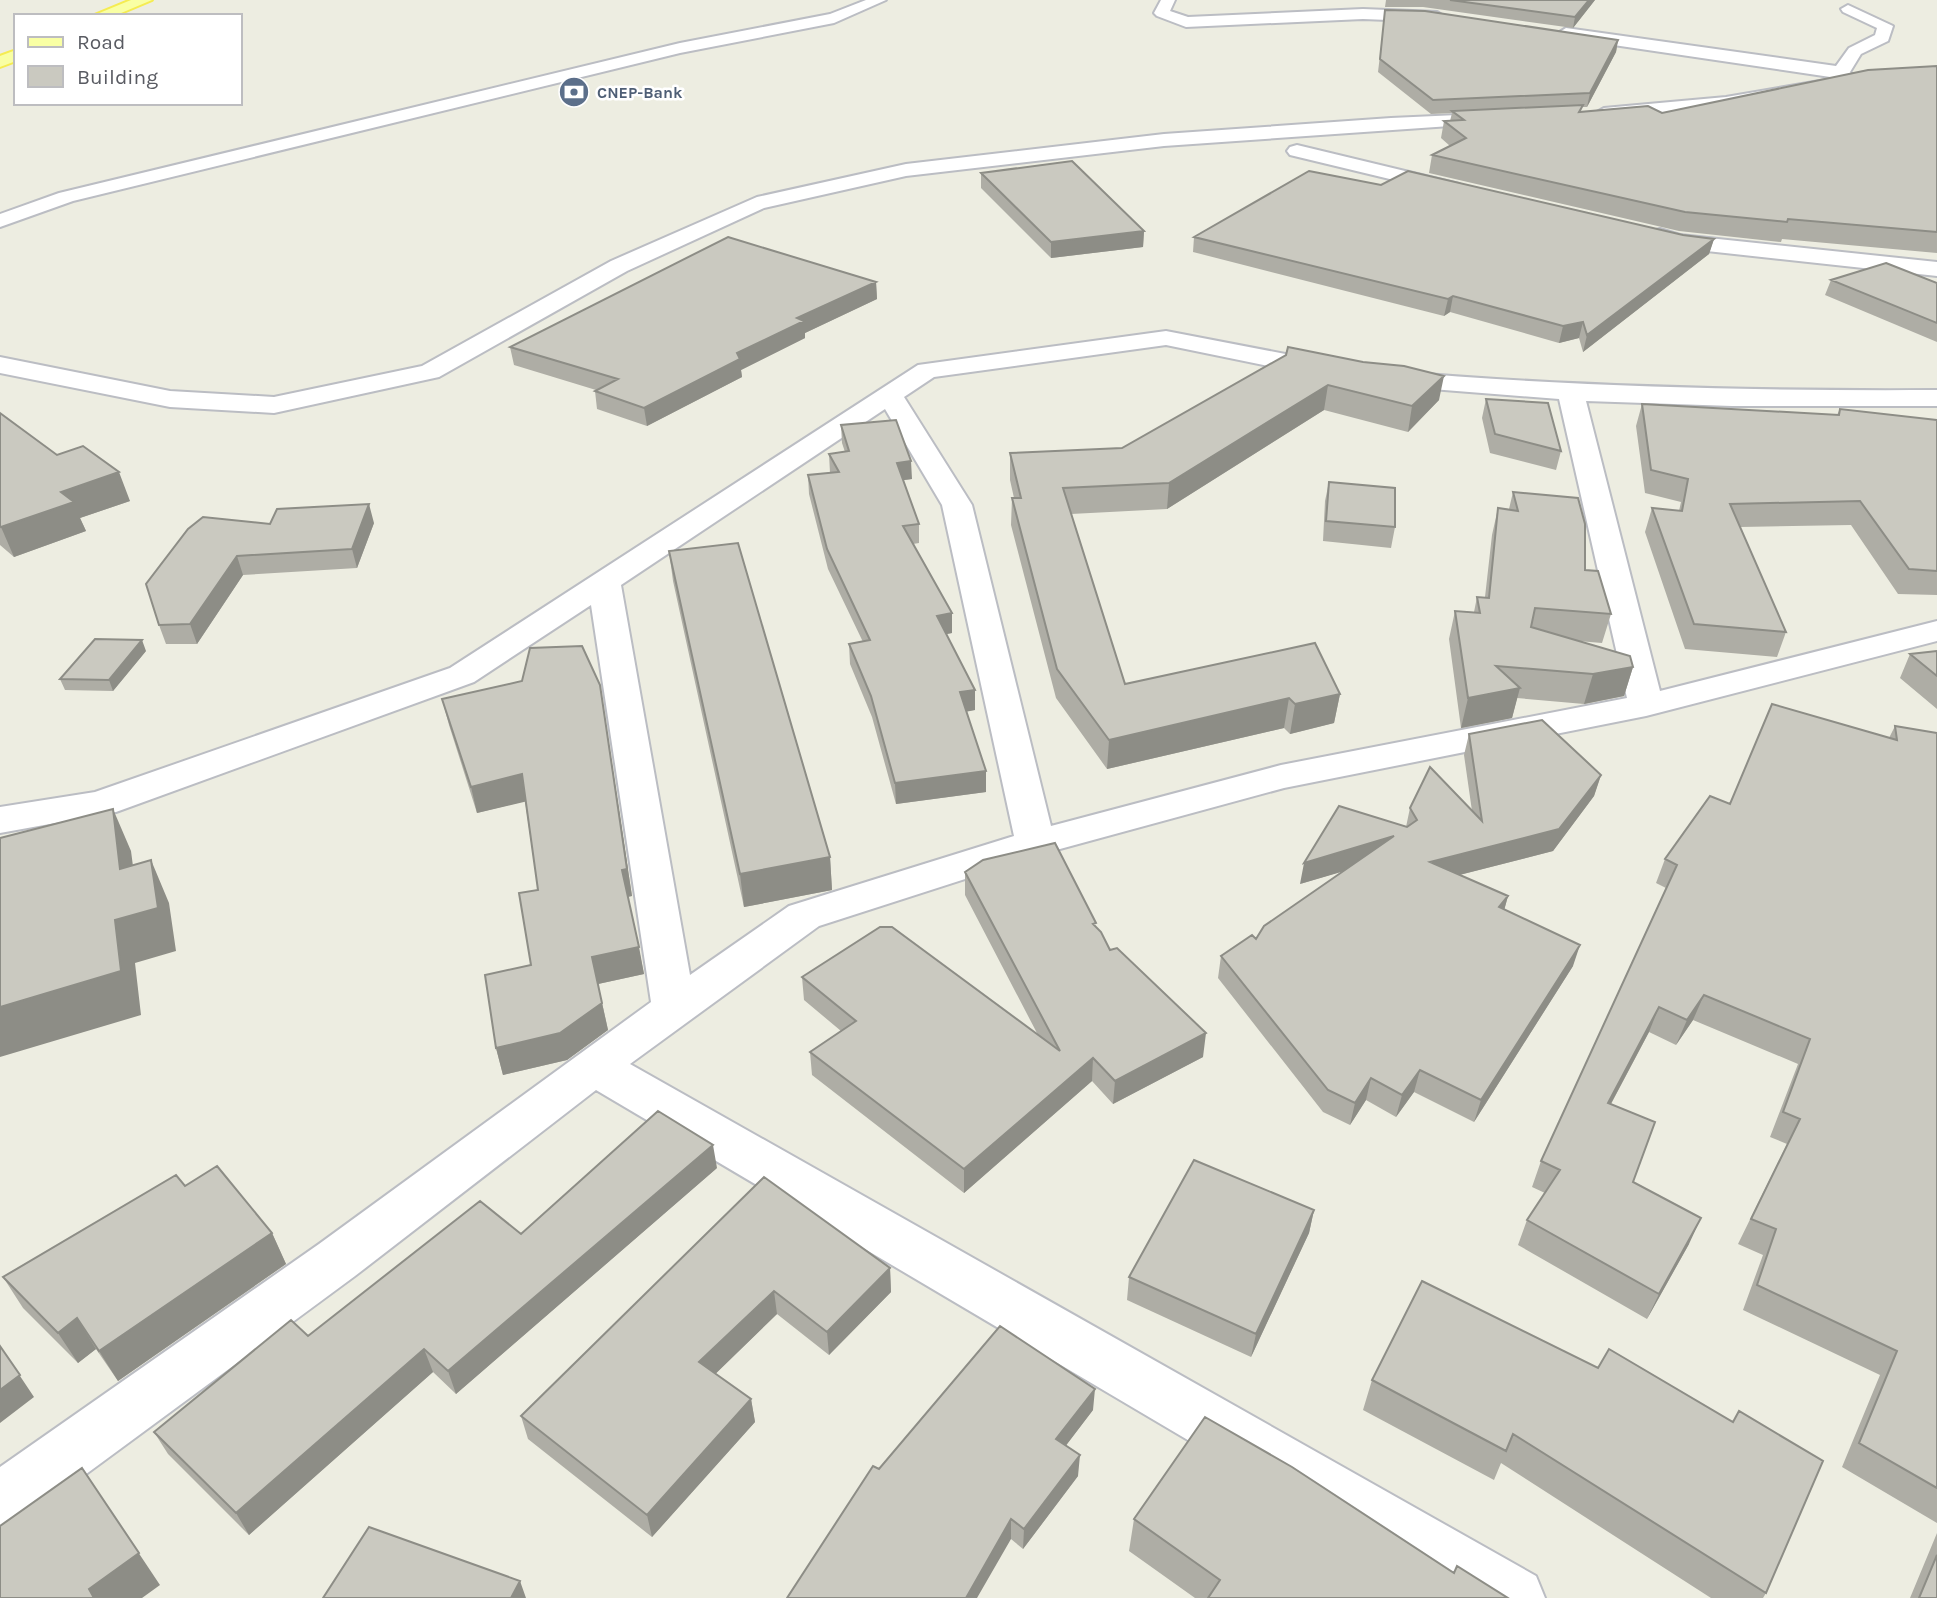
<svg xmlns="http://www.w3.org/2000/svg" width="1937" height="1598" font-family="Karla,sans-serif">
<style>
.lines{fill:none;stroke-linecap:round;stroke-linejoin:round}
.minor-casing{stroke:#bbbdc3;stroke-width:4}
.major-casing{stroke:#f5ec52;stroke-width:4}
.minor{fill:#fff;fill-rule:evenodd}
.major{fill:#f9ffa4;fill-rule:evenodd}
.wall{fill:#aeada5}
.shaded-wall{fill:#8d8d86}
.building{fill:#cac9c0;stroke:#8d8d86;stroke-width:2}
.labels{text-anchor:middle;stroke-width:5;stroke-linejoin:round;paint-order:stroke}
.far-service-label{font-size:16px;font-weight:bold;fill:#4e5e75;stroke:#fff;text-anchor:start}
</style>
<rect width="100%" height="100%" fill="#edede1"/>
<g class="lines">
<!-- minor casing -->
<g class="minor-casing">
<path id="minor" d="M 866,0 L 886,0 L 834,23 L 680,53 L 73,201 L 0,227 L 0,214 L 59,193 L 680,43 L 830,14 Z
M 1161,0 L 1175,0 L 1170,11 L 1188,17 L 1363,9 L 1437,12 L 1445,17 L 1437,22 L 1363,19 L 1186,27 L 1157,16 L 1154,13 Z
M 1848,5 L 1893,26 L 1888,41 L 1861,54 L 1850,72 L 1857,81 L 1854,85 C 1772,105 1688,114 1604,118 L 1595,113 L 1604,108 L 1726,97 L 1837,78 L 1566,38 L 1558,33 L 1566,28 L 1836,66 L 1849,48 L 1875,35 L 1877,28 L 1843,12 L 1841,9 Z
M 1502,113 L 1511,118 L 1508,122 L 1164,146 L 906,176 L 764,208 L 627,271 L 439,377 L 274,413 L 170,407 L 0,373 L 0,357 L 170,391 L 274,397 L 422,366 L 611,261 L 757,197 L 906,164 L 1164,134 L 1391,118 Z
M 1297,145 L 1459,184 L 1462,188 L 1459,192 L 1452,194 L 1290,155 L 1287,151 L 1290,147 Z
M 1660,229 L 1680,235 L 1937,262 L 1937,276 L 1679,248 L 1652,241 L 1649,236 L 1652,231 Z
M 1166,331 L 1327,362 L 1336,365 L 1340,370 L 1336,375 L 1327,378 L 1166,345 L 934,377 L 904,397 L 972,505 L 1051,826 L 1281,765 L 1627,698 L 1559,399 L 1381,385 L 1377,379 L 1381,373 L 1390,371 C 1572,387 1754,391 1937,390 L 1937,406 L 1732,406 L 1586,401 L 1660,691 L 1937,621 L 1937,641 L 1646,716 L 1284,788 L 1049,852 L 819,926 L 630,1064 L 1536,1576 L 1545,1598 L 1455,1598 L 596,1090 L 355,1276 L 21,1522 L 0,1531 L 0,1467 L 319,1244 L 651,1002 L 591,605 L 474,682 L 116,812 L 0,833 L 0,807 L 95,792 L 450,668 L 918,365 ZM 885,409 L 942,505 L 1014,836 L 789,906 L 690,975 L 621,585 Z"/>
</g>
<!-- major casing -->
<g class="major-casing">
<path id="major" d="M 131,0 L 152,0 L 114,16 L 92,16 Z
M 16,50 L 16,61 L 0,67 L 0,56 Z"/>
</g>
<!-- minor -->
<use href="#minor" class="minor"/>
<!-- major -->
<use href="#major" class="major"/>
</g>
<!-- wall -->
<path class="wall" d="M 1386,0 L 1595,0 L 1573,28 L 1423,7 L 1385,7 Z
M 1384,22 L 1618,40 L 1616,52 L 1587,107 L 1582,107 L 1581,111 L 1662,113 L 1937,66 L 1937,253 L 1782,239 L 1781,242 L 1679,231 L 1429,173 L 1432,155 L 1450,146 L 1441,138 L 1444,121 L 1450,121 L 1452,113 L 1431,114 L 1378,72 Z
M 981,173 L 1144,231 L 1143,247 L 1051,258 L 981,188 Z
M 1381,185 L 1683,235 L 1714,239 L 1709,254 L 1583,352 L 1579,338 L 1559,343 L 1450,312 L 1444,316 L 1193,252 L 1194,237 Z
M 1831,280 L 1937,283 L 1937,342 L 1825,295 Z
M 876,282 L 877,299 L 805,333 L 805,338 L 741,370 L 742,377 L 647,426 L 597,409 L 595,391 L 596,390 L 514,365 L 510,347 Z
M 1363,362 L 1439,400 L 1408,432 L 1324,410 L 1167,509 L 1071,514 L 1125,684 L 1340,694 L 1334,723 L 1290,734 L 1284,728 L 1107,769 L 1056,698 L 1011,525 L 1012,498 L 1014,498 L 1010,480 L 1010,453 L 1122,448 Z
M 1486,399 L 1561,451 L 1556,470 L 1490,453 L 1482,418 Z
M 1642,404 L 1837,415 L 1840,409 L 1937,420 L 1937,595 L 1898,594 L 1851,525 L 1740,527 L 1786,632 L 1777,657 L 1685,649 L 1645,532 L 1652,508 L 1679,511 L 1681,502 L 1645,493 L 1636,426 Z
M 0,413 L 57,455 L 130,501 L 80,518 L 86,531 L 14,557 L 0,545 Z
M 841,425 L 912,479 L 903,480 L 919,524 L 919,543 L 913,544 L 952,633 L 946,634 L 975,710 L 966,711 L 986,792 L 896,804 L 872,717 L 850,664 L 849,644 L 863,642 L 828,569 L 809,494 L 808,475 L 830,473 L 829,454 L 845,452 L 842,443 Z
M 1329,482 L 1395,527 L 1391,548 L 1323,541 L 1325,501 Z
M 1513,492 L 1585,570 L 1611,614 L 1602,643 L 1578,641 L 1633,667 L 1624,696 L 1584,704 L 1517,698 L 1512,718 L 1461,728 L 1449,639 L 1455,611 L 1474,612 L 1477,597 L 1485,597 L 1492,535 L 1498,508 L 1509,509 Z
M 374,523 L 357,568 L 243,575 L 197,644 L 166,644 L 159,625 L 270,524 Z
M 669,551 L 830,857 L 832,890 L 744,907 L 673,581 Z
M 146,651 L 113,691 L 65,690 L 60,679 Z
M 1937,651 L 1937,709 L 1900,678 L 1910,654 Z
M 600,685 L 632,896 L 628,897 L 644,974 L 598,984 L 608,1030 L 567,1060 L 503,1075 L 496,1048 L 531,965 L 538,890 L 525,801 L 477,813 L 449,725 L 442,699 Z
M 1895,726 L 1937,733 L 1937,1523 L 1842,1467 L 1880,1375 L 1743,1310 L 1763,1255 L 1738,1244 L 1787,1144 L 1770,1137 L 1798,1064 L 1693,1020 L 1676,1045 L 1649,1032 L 1611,1104 L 1633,1182 L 1689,1244 L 1647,1319 L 1518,1245 L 1527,1220 L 1545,1193 L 1532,1187 L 1541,1161 L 1666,888 L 1656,883 L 1665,859 L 1730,804 L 1889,738 Z
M 1469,734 L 1601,775 L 1594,796 L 1553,851 L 1459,875 L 1508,896 L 1504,910 L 1573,966 L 1474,1122 L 1414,1092 L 1396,1117 L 1366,1100 L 1350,1125 L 1323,1112 L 1218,978 L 1221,956 L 1256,939 L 1343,871 L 1300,884 L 1406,827 L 1410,808 L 1472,811 L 1464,755 Z
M 965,872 L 1096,927 L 1110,950 L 1203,1057 L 1113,1104 L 1092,1081 L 964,1193 L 812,1075 L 810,1052 L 841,1031 L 804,1000 L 802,977 L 1038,1035 L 965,895 Z
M 717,1168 L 456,1394 L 433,1372 L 249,1535 L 168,1454 L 154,1432 L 308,1336 L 521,1234 Z
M 764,1177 L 890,1268 L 891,1292 L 829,1355 L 777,1314 L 715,1374 L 751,1399 L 755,1422 L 652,1537 L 528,1439 L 521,1416 Z
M 185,1186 L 272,1233 L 286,1264 L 118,1381 L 96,1349 L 78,1363 L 23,1308 L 3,1277 Z
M 1314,1210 L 1309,1233 L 1251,1357 L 1127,1300 L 1129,1277 Z
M 1422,1281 L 1766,1593 L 1763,1598 L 1711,1598 L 1501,1463 L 1494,1480 L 1363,1410 L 1372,1380 Z
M 1093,1410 L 1066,1445 L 1078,1476 L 1023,1549 L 1011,1539 L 879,1469 Z
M 1134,1519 L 1454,1573 L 1508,1598 L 1195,1598 L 1129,1551 Z
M 1937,1533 L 1937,1598 L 1910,1598 Z"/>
<!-- shaded-wall -->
<path class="shaded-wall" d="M 1589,0 L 1595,0 L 1573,28 L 1575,17 Z
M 1618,40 L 1616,52 L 1587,107 L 1590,93 Z
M 1144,231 L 1143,247 L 1051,258 L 1051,242 Z
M 1714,239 L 1709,254 L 1583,352 L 1587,335 Z
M 876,282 L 877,299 L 805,333 L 805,338 L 741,370 L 742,377 L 647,426 L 644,408 L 797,318 Z
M 1453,296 L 1450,312 L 1444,316 L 1448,299 Z
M 1583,322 L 1579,338 L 1559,343 L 1563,326 Z
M 1444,376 L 1439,400 L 1408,432 L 1412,406 Z
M 1328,385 L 1324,410 L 1167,509 L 1169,483 Z
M 911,461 L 912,479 L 897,481 L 897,463 Z
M 119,472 L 130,501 L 80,518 L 86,531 L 14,557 L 1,527 L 61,492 Z
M 369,504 L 374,523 L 357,568 L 352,549 Z
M 237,556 L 243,575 L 197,644 L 190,624 Z
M 952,613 L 952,633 L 937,636 L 937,616 Z
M 142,640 L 146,651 L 113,691 L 109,680 Z
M 1633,667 L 1624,696 L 1584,704 L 1593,674 Z
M 600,685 L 632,896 L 626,897 L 622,870 Z
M 1520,688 L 1512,718 L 1461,728 L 1468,698 Z
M 975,690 L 975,710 L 960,713 L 960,692 Z
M 1340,694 L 1334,723 L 1290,734 L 1295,704 Z
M 1289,698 L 1284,728 L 1107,769 L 1109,740 Z
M 986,771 L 986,792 L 896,804 L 895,783 Z
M 522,774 L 528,801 L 477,813 L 471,787 Z
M 1601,775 L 1594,796 L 1553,851 L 1424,884 L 1430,862 Z
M 113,809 L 131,851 L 139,912 L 120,869 Z
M 1394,836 L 1389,858 L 1300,884 L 1304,863 Z
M 830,857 L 832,890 L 744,907 L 740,874 Z
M 151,860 L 169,903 L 176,951 L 135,963 L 141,1015 L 0,1057 L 0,1007 L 115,920 Z
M 1508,896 L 1502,918 L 1499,907 Z
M 1580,945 L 1573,966 L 1474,1122 L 1481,1100 Z
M 639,947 L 644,974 L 598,984 L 592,957 Z
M 1704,995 L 1693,1020 L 1676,1045 L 1687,1020 Z
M 602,1003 L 608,1030 L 567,1060 L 503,1075 L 496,1048 Z
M 1659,1007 L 1649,1032 L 1598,1128 L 1608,1103 Z
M 1206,1033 L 1203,1057 L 1113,1104 L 1115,1081 Z
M 1093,1058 L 1092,1081 L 964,1193 L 964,1169 Z
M 1420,1070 L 1414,1092 L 1396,1117 L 1402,1095 Z
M 1371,1078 L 1366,1100 L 1350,1125 L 1355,1103 Z
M 713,1145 L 717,1168 L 456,1394 L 448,1371 Z
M 1314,1210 L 1309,1233 L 1251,1357 L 1256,1334 Z
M 1701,1218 L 1689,1244 L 1647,1319 L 1659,1294 Z
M 272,1233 L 286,1264 L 118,1381 L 99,1351 Z
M 890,1268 L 891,1292 L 829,1355 L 827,1332 Z
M 774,1291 L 777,1314 L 704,1385 L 699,1362 Z
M 77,1318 L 96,1349 L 78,1363 L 58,1333 Z
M 0,1346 L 34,1397 L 0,1423 Z
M 424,1349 L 433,1372 L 249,1535 L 236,1513 Z
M 1095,1389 L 1093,1410 L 1055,1460 L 1056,1439 Z
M 751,1399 L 755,1422 L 652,1537 L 647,1515 Z
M 1080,1455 L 1078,1476 L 1023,1549 L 1024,1529 Z
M 104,1501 L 160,1585 L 142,1598 L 94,1598 L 89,1589 Z
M 1011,1519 L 1011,1539 L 977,1598 L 966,1598 Z
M 520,1581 L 526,1598 L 511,1598 Z"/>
<!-- building -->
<path class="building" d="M 1450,0 L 1589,0 L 1575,17 Z
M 1385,10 L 1425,11 L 1618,40 L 1590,93 L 1433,100 L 1380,59 Z
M 1937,66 L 1937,232 L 1788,219 L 1787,222 L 1685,212 L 1432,155 L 1466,138 L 1444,121 L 1464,120 L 1452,111 L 1583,105 L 1579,112 L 1648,106 L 1662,113 L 1868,70 Z
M 1072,161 L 1144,231 L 1051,242 L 981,173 Z
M 1309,171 L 1381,185 L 1408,171 L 1683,235 L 1714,239 L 1587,335 L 1583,322 L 1563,326 L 1453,296 L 1448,299 L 1194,237 Z
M 728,237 L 876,282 L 797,318 L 804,321 L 737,353 L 740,359 L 644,408 L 595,391 L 618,379 L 510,347 Z
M 1886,263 L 1937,283 L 1937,323 L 1831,280 Z
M 1288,347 L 1363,362 L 1404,366 L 1444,376 L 1412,406 L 1328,385 L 1169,483 L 1063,488 L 1125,684 L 1315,643 L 1340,694 L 1295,704 L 1289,698 L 1109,740 L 1057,669 L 1012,498 L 1021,498 L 1010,453 L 1122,448 L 1286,355 Z
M 1486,399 L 1548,403 L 1561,451 L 1495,434 Z
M 1642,404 L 1839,415 L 1840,409 L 1937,420 L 1937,571 L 1909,569 L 1860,501 L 1730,504 L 1786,632 L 1694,624 L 1652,508 L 1682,511 L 1688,479 L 1651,470 Z
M 0,413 L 57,455 L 83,446 L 119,472 L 61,492 L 74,502 L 1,527 L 0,526 Z
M 896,420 L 911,461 L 897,463 L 919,524 L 903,526 L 952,613 L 937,616 L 975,690 L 960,692 L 986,771 L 895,783 L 871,696 L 849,644 L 870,640 L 827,549 L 808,475 L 839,472 L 829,454 L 849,451 L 841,425 Z
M 1329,482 L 1395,488 L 1395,527 L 1326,521 Z
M 1513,492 L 1578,498 L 1585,524 L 1585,570 L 1598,571 L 1611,614 L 1535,608 L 1531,627 L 1630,656 L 1633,667 L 1593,674 L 1496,666 L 1520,688 L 1468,698 L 1455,611 L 1480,613 L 1477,597 L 1489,598 L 1498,508 L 1518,511 Z
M 369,504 L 352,549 L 237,556 L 190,624 L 159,625 L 146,584 L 188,529 L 203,517 L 270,524 L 277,509 Z
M 738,543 L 830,857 L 740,874 L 669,551 Z
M 95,639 L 142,640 L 109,680 L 60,679 Z
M 582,646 L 600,685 L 627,869 L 622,870 L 639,947 L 592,957 L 602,1003 L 560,1033 L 496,1048 L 485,975 L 531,965 L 519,893 L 538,890 L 522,774 L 471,787 L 442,699 L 522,681 L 530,648 Z
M 1937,651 L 1937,676 L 1910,654 Z
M 1772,704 L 1897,740 L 1895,726 L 1937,733 L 1937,1488 L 1859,1443 L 1897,1351 L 1757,1285 L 1776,1229 L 1751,1219 L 1800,1119 L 1783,1112 L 1810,1039 L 1704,995 L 1687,1020 L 1659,1007 L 1608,1103 L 1655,1122 L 1633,1182 L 1701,1218 L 1659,1294 L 1527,1220 L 1560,1170 L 1541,1161 L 1677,865 L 1665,859 L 1710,796 L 1730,804 Z
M 1542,720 L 1601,775 L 1559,829 L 1430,862 L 1508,896 L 1499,907 L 1580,945 L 1481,1100 L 1420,1070 L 1402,1095 L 1371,1078 L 1355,1103 L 1328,1090 L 1221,956 L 1252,935 L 1256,939 L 1264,926 L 1394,836 L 1304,863 L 1339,806 L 1407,827 L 1417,820 L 1410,808 L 1430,767 L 1482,821 L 1469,734 Z
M 113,809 L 120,869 L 151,860 L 158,908 L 115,920 L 121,971 L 0,1007 L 0,838 Z
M 1055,843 L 1096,923 L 1093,924 L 1101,932 L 1110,950 L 1117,948 L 1206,1033 L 1115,1081 L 1093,1058 L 964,1169 L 810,1052 L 856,1021 L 802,977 L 880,927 L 892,927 L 1060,1051 L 965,872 L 983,860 Z
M 658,1111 L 713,1145 L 448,1371 L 424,1349 L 236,1513 L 154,1432 L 291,1320 L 308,1336 L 480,1201 L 521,1234 Z
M 1194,1160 L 1314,1210 L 1256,1334 L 1129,1277 Z
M 217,1166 L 272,1233 L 99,1351 L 77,1318 L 58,1333 L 3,1277 L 176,1175 L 185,1186 Z
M 764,1177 L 890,1268 L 827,1332 L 774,1291 L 699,1362 L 751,1399 L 647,1515 L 521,1416 Z
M 1422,1281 L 1598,1368 L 1609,1349 L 1733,1422 L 1739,1411 L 1823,1461 L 1766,1593 L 1513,1434 L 1506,1451 L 1372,1380 Z
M 1000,1326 L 1095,1389 L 1056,1439 L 1080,1455 L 1024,1529 L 1011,1519 L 966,1598 L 787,1598 L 873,1466 L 879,1469 Z
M 0,1346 L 20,1375 L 0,1390 Z
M 1205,1417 L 1292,1467 L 1454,1573 L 1457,1566 L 1508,1598 L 1208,1598 L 1220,1580 L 1134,1519 Z
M 82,1468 L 139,1553 L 89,1589 L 94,1598 L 0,1598 L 0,1526 Z
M 369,1527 L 520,1581 L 511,1598 L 323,1598 Z
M 1937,1555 L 1937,1598 L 1919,1598 Z"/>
<!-- icons -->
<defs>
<g id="bank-disc" transform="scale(1.575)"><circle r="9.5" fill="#5c6f8a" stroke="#fff"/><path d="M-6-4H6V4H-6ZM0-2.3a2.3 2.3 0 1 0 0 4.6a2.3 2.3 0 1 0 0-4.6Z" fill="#fff"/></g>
</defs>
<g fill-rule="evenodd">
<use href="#bank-disc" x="574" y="92"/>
</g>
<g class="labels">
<!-- far-service labels -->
<g class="far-service-label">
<text x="597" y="98">CNEP-Bank</text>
</g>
</g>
<!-- legend -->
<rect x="14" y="14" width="228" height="91" fill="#ffffff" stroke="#bdbdc0" stroke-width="2"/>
<rect x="28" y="37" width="35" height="10" fill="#f9ffa4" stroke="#bdbdc0" stroke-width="2"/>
<text x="77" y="49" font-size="21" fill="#595b62">Road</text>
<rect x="28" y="66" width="35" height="21" fill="#cac9c0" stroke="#bdbdc0" stroke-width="2"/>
<text x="77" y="84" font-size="21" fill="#595b62">Building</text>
</svg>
